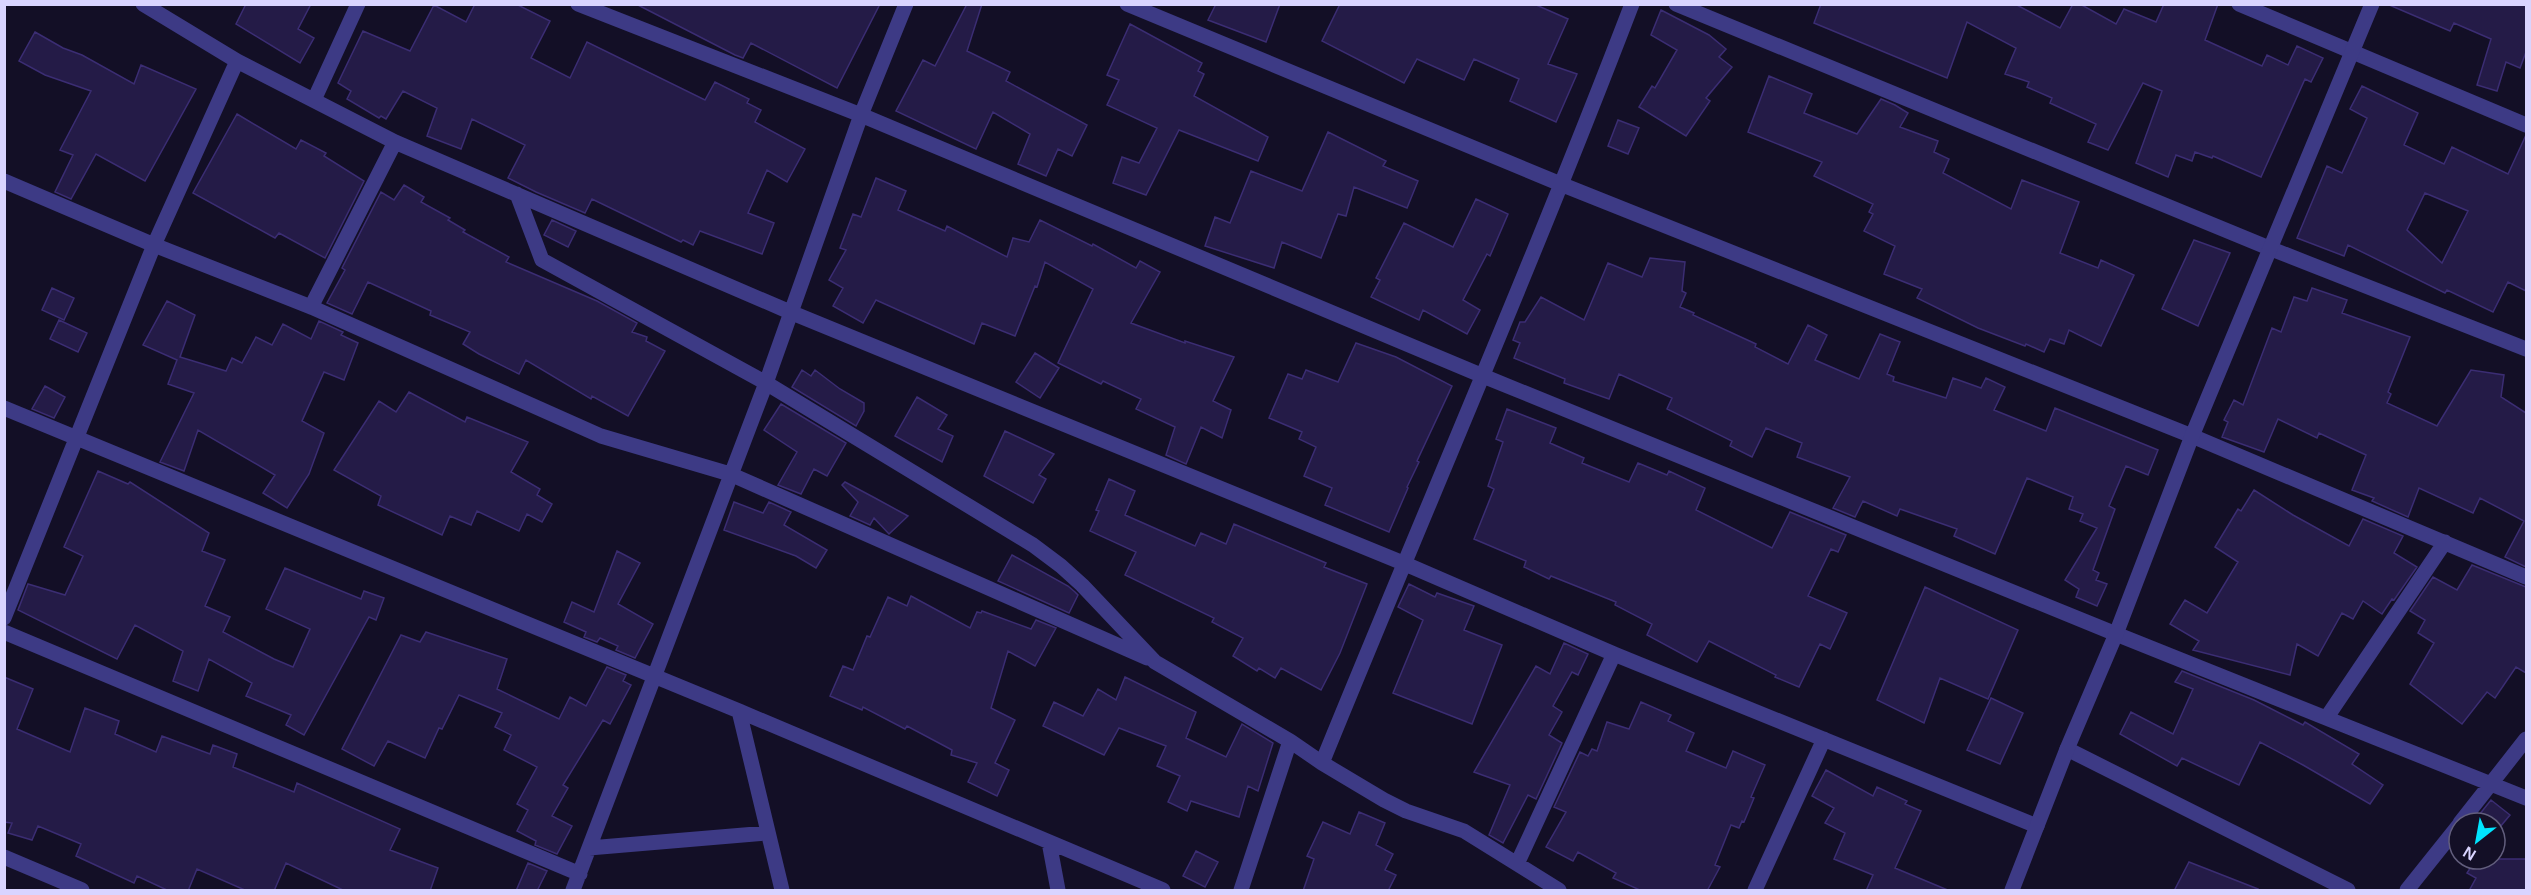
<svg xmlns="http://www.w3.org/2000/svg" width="2531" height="895" font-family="Helvetica,sans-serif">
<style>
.building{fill:#241b47;stroke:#3b2d73;stroke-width:1.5;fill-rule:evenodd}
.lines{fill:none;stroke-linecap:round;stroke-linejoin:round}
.minor{stroke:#3d3a85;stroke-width:15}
.tertiary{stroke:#3d3a85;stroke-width:15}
</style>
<rect width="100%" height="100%" fill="#130f26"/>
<!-- building -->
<path class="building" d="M 246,4 L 311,4 L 298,29 L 314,38 L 300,63 L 236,24 Z
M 475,4 L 516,4 L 550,21 L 531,58 L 570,78 L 587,42 L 705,100 L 715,82 L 749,99 L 747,103 L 761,110 L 755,122 L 805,149 L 787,182 L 767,170 L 748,213 L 774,223 L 762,254 L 700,231 L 693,245 L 683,240 L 681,242 L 592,199 L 585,213 L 536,192 L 508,178 L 525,145 L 472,119 L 461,149 L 427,136 L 437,108 L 403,91 L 386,119 L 381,116 L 379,118 L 347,99 L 351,91 L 338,83 L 363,31 L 410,51 L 434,5 L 466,22 Z
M 636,4 L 880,4 L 837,88 L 751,43 L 743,58 L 735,55 Z
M 967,4 L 982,4 L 967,51 L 1010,72 L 1006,81 L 1087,125 L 1072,156 L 1058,149 L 1046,176 L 1018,164 L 1030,134 L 993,112 L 976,149 L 896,111 L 923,60 L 935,66 Z
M 1216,4 L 1280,4 L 1266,42 L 1208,20 Z
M 1340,4 L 1534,4 L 1568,19 L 1548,64 L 1577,74 L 1556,122 L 1510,101 L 1519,79 L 1474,59 L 1464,80 L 1417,59 L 1404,83 L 1322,41 Z
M 1821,4 L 2015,4 L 2060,28 L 2073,4 L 2080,4 L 2116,24 L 2124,9 L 2156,22 L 2164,4 L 2218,4 L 2205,40 L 2262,66 L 2267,55 L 2288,65 L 2297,46 L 2323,58 L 2311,82 L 2305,79 L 2261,177 L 2213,156 L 2212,158 L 2195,152 L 2192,161 L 2176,155 L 2168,177 L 2136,163 L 2162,91 L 2143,83 L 2108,150 L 2088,142 L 2096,124 L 2050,103 L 2052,98 L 2027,87 L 2029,82 L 2005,74 L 2016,48 L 1967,22 L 1947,78 L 1814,23 Z
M 2387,4 L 2526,4 L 2526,52 L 2520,68 L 2506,62 L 2497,91 L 2477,85 L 2491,39 L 2454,23 L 2450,31 Z
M 1661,10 L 1709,35 L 1726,49 L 1719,57 L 1732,67 L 1706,98 L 1710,101 L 1686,136 L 1639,107 L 1652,86 L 1655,88 L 1677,50 L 1651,35 Z
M 1130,24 L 1202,63 L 1198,71 L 1204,74 L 1194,96 L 1268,137 L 1258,161 L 1179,130 L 1146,195 L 1113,183 L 1122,157 L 1139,163 L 1157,128 L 1107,105 L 1119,80 L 1107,75 Z
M 35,32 L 63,48 L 82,55 L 134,84 L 141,65 L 196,89 L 145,181 L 96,154 L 71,199 L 55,192 L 73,155 L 60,150 L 91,91 L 45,75 L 19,61 Z
M 1769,76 L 1812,94 L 1804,113 L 1857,134 L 1881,99 L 1895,105 L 1908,113 L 1900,127 L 1938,141 L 1934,152 L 1949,159 L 1943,173 L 2011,209 L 2022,180 L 2079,202 L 2060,253 L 2098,268 L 2101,260 L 2134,275 L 2101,346 L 2069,330 L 2064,344 L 2050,339 L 2044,352 L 2026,344 L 2025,346 L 1978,328 L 1917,298 L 1922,289 L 1884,274 L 1895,246 L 1864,231 L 1873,214 L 1869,212 L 1873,204 L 1814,176 L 1822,162 L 1748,132 Z
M 2362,86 L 2418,113 L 2404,145 L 2444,164 L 2452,147 L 2508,174 L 2526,135 L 2526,291 L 2508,282 L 2493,312 L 2447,290 L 2445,293 L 2348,245 L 2344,256 L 2297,238 L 2327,166 L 2342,173 L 2367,118 L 2350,109 ZM 2425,193 L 2468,211 L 2442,263 L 2407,230 Z
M 237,114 L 296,149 L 301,140 L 326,153 L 324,156 L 364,181 L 325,258 L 279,233 L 275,238 L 193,193 Z
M 1618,120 L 1639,128 L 1628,154 L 1608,146 Z
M 1328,132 L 1386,161 L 1383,166 L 1418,181 L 1407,208 L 1354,187 L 1346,216 L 1338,214 L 1321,258 L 1282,242 L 1274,268 L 1205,246 L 1215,217 L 1230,223 L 1251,171 L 1302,191 Z
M 876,178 L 906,191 L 898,210 L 945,231 L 947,226 L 1007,257 L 1013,238 L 1029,242 L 1040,220 L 1092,246 L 1093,244 L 1136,268 L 1140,261 L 1160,272 L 1131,323 L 1185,343 L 1185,341 L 1234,357 L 1213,401 L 1231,410 L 1222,438 L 1201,427 L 1186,464 L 1166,455 L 1175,427 L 1136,409 L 1141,399 L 1103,381 L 1101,384 L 1058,363 L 1093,289 L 1045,262 L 1037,287 L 1035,286 L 1015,336 L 982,323 L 974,344 L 876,300 L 863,323 L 833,306 L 843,288 L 829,280 L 846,250 L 840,248 L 853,214 L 861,217 Z
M 404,185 L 424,197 L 421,202 L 450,218 L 448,220 L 465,230 L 463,232 L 509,257 L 506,262 L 597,301 L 637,323 L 632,332 L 647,337 L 646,341 L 665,351 L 628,416 L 592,396 L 591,399 L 526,360 L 519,374 L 479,354 L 463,344 L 470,332 L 430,315 L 431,311 L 368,282 L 352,314 L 327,303 L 345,270 L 342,268 L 381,192 L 394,200 Z
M 1476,199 L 1508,214 L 1490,256 L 1487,254 L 1463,300 L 1480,310 L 1467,334 L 1423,310 L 1419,320 L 1371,297 L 1380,280 L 1376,278 L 1404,223 L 1453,247 Z
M 552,220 L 576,231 L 568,247 L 544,235 Z
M 2194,240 L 2230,253 L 2198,326 L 2162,309 Z
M 1650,258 L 1685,262 L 1682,291 L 1686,293 L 1680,307 L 1694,313 L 1693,315 L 1756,344 L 1755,347 L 1788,364 L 1808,325 L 1827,335 L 1815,360 L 1859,379 L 1880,334 L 1900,342 L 1887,374 L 1894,377 L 1893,381 L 1946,398 L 1953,378 L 1981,388 L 1986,378 L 2005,387 L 1994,410 L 2046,431 L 2055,408 L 2158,450 L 2148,475 L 2126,466 L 2109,506 L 2115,509 L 2093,570 L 2099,573 L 2096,580 L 2107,584 L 2097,606 L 2076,597 L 2079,589 L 2065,580 L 2097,528 L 2080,521 L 2083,514 L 2069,509 L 2073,497 L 2027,478 L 1995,554 L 1954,536 L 1957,529 L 1900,509 L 1897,516 L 1863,501 L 1855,517 L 1833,508 L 1850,477 L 1797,457 L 1802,443 L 1766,428 L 1752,457 L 1730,446 L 1732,441 L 1667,409 L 1672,398 L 1619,374 L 1609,399 L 1564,383 L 1565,379 L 1514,358 L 1520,343 L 1513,340 L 1520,322 L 1525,322 L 1541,297 L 1584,320 L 1608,263 L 1642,277 Z
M 52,288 L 74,298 L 64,320 L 42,310 Z
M 2312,288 L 2347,300 L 2342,313 L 2410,337 L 2388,392 L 2391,394 L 2387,403 L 2437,426 L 2471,370 L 2504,375 L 2501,397 L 2526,413 L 2526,567 L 2505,557 L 2524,521 L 2480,498 L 2473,513 L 2419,488 L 2408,517 L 2372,501 L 2374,498 L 2352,490 L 2366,455 L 2319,433 L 2317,438 L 2278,419 L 2264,452 L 2222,437 L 2228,422 L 2224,420 L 2234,400 L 2243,405 L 2272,328 L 2281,332 L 2294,297 L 2307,301 Z
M 167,301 L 195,315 L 180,357 L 226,371 L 232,358 L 242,363 L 256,337 L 272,345 L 283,324 L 311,339 L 319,321 L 343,332 L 341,335 L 358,343 L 344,380 L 324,372 L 302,421 L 324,433 L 309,474 L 287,508 L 263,493 L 275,475 L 198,430 L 184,471 L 160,462 L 194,393 L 168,384 L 177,360 L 143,345 Z
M 59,320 L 87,333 L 78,352 L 50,339 Z
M 1356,343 L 1396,357 L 1452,386 L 1417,461 L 1419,462 L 1407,487 L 1408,488 L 1389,532 L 1325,505 L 1332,488 L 1304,476 L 1316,447 L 1299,439 L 1302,432 L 1269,418 L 1288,374 L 1302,379 L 1306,370 L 1338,382 Z
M 1035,353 L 1059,368 L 1040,398 L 1016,382 Z
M 802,370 L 811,376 L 815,370 L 840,389 L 864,403 L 864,411 L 856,426 L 792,387 Z
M 45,386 L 65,397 L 54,418 L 32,409 Z
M 409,392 L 465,422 L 467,417 L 528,442 L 511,472 L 540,489 L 537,495 L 552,504 L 542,522 L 527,514 L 519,531 L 477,511 L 471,525 L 450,516 L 442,535 L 378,505 L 381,496 L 334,470 L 379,401 L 396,412 Z
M 917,397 L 947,415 L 938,429 L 953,436 L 942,462 L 895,436 Z
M 781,404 L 846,443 L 827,476 L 814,469 L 801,494 L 778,485 L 797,452 L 764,430 Z
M 1507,409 L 1556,428 L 1550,443 L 1584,458 L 1582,463 L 1629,482 L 1638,463 L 1667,475 L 1669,471 L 1705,488 L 1696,510 L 1772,548 L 1790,512 L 1846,535 L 1838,552 L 1831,549 L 1808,596 L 1847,613 L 1830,649 L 1820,644 L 1799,687 L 1775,677 L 1776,675 L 1709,641 L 1697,662 L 1647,635 L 1652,624 L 1615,605 L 1616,602 L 1551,576 L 1549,579 L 1524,567 L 1526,561 L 1474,539 L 1494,489 L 1488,486 L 1503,442 L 1496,439 Z
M 1005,431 L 1054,454 L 1039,475 L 1046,479 L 1033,503 L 984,476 Z
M 98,471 L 128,484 L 130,482 L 209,533 L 202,551 L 225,560 L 205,606 L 230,617 L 223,632 L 274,659 L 293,667 L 310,629 L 266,609 L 285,568 L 361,599 L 364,591 L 384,598 L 376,620 L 369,617 L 304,735 L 286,725 L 291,715 L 246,696 L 252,683 L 209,659 L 198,691 L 173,681 L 183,651 L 135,625 L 117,659 L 18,610 L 28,584 L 65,595 L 83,556 L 64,547 Z
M 1109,479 L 1135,491 L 1125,515 L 1195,546 L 1201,533 L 1226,544 L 1234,524 L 1326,563 L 1324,567 L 1367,584 L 1340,653 L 1321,690 L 1281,668 L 1275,678 L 1259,668 L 1257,671 L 1233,656 L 1243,638 L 1212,622 L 1214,618 L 1125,575 L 1136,552 L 1090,531 L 1099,511 L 1096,510 Z
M 845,482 L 875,498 L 908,516 L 889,534 L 874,518 L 870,525 L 850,516 L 858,502 L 842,485 Z
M 2254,490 L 2293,515 L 2349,546 L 2363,519 L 2403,536 L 2394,553 L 2417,567 L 2394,600 L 2392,599 L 2382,614 L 2363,601 L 2353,619 L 2342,613 L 2318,656 L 2297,644 L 2290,675 L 2193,650 L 2199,641 L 2170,624 L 2185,600 L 2207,613 L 2238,562 L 2215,547 L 2238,509 L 2241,511 Z
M 734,502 L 763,513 L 769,502 L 791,512 L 784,525 L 827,550 L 816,568 L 796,556 L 724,530 Z
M 617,551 L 640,563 L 618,604 L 653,624 L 635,658 L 616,650 L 618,646 L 600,638 L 597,642 L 584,637 L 586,632 L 564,622 L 572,602 L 594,612 Z
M 1012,555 L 1068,586 L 1075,592 L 1078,595 L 1069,613 L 998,581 Z
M 2472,565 L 2526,587 L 2526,673 L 2516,667 L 2495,698 L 2487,692 L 2462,724 L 2410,684 L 2434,643 L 2418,633 L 2425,620 L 2410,611 L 2433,577 L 2457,590 Z
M 1409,584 L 1435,597 L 1437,593 L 1474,606 L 1464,630 L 1502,645 L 1472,724 L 1393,693 L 1423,620 L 1398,607 Z
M 1925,587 L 2018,630 L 1988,699 L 1940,678 L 1924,723 L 1877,700 Z
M 911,596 L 970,628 L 977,612 L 981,613 L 982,611 L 1031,629 L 1036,620 L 1056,628 L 1035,666 L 1008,651 L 991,708 L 1015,720 L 995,763 L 1009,770 L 997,796 L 968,782 L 977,763 L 951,755 L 952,750 L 907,726 L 905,729 L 863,707 L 862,710 L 830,696 L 843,666 L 853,670 L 867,636 L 870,637 L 888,597 L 907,606 Z
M 426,632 L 507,659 L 497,689 L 559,719 L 570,697 L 586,706 L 607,667 L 626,675 L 623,681 L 631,685 L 610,724 L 603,720 L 563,785 L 568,788 L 552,816 L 572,826 L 557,854 L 535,845 L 536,841 L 517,831 L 528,810 L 517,804 L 537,767 L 504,750 L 511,735 L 495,727 L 502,713 L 459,695 L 442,729 L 439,728 L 425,758 L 388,741 L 374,766 L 342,749 L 401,635 L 420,642 Z
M 1564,643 L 1588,654 L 1578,675 L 1572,672 L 1553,706 L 1562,712 L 1549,735 L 1562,743 L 1536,799 L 1528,795 L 1503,843 L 1489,835 L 1510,785 L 1474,772 L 1536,666 L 1550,674 Z
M 2182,671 L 2254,700 L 2303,725 L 2305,722 L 2359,754 L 2352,764 L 2383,785 L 2370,804 L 2303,765 L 2260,742 L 2239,785 L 2182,758 L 2177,766 L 2120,734 L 2131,712 L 2173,734 L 2193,689 L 2175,682 Z
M 4,677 L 33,689 L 17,729 L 70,752 L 85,708 L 119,721 L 115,734 L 156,752 L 162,736 L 210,754 L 213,745 L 237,754 L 233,767 L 294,792 L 297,783 L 400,829 L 390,850 L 438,868 L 430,891 L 345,891 L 286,863 L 274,891 L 247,891 L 197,869 L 188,891 L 169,891 L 137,876 L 134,883 L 76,856 L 81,844 L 38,826 L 32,840 L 8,833 L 12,823 L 4,822 Z
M 1125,677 L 1196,712 L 1186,738 L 1226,757 L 1242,724 L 1273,743 L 1258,791 L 1248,786 L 1239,817 L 1191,801 L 1187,811 L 1168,802 L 1180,776 L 1157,766 L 1166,746 L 1119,728 L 1104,755 L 1043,726 L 1054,702 L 1083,716 L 1098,689 L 1116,700 Z
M 1991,698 L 2023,713 L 2000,764 L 1967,750 Z
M 1641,702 L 1671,715 L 1668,721 L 1694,733 L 1686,751 L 1726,768 L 1733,751 L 1765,765 L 1751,797 L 1754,798 L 1744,822 L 1742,821 L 1739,828 L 1731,825 L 1715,865 L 1720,867 L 1707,891 L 1642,891 L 1613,878 L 1616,873 L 1578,852 L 1573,861 L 1546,847 L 1566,812 L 1554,807 L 1580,752 L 1588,756 L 1592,749 L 1597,751 L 1607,722 L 1629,729 Z
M 1826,770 L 1873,796 L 1877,787 L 1907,801 L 1905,804 L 1921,811 L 1895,868 L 1950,891 L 1866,891 L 1873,875 L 1834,859 L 1845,833 L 1825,823 L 1834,808 L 1812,796 Z
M 2491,800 L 2510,815 L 2495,833 L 2495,823 L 2478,823 L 2475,820 Z
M 1359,812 L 1385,823 L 1376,845 L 1393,854 L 1385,870 L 1396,875 L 1388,891 L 1303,891 L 1314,859 L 1307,856 L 1323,822 L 1350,834 Z
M 1196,851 L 1218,862 L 1205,887 L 1183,876 Z
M 2476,859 L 2526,859 L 2526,891 L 2469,891 L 2476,878 L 2467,873 Z
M 2189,862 L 2258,889 L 2257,891 L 2174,891 Z
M 528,863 L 547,871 L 537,891 L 516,891 Z"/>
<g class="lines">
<!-- minor -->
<path class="minor" d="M 143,4 L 237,61 L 395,142 L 790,312 L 1403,563 L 1614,654 L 1517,864
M 578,4 L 861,115 L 1483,376 L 2116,634 L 2526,798
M 1127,4 L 1563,185 L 2192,436 L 2526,577
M 1676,4 L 2269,248 L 2526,349
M 2239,4 L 2526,125
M 314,100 L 358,4
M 4,181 L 154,245 L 311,307 L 601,436 L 730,474 L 1147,658
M 517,194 L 542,260 L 766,383 L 1033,545 L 1061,566 L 1082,585 L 1155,662 L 1290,741 L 1322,763 L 1384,800 L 1406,811 L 1464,831 L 1559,890
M 311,307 L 395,142
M 4,408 L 739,711 L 1163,890
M 4,618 L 154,245 L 237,61
M 4,632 L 580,874
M 1614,654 L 2037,826
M 739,711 L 782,890
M 2327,717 L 2445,542
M 2067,749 L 2348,890
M 1322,763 C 1425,510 1534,260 1632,4
M 2460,823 L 2526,739
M 1049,842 L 1058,890
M 589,848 L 767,833
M 4,857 L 82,890
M 573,890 L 766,383 L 861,115 L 906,4
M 1241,890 L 1290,741
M 1755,890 L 1824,739
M 2407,890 L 2459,825"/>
<!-- tertiary -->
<path class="tertiary" d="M 2012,890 L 2067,749 L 2116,634 L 2192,436 L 2372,4"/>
</g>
<!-- border -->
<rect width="2531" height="895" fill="none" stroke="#d9d4ff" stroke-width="12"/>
<!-- north arrow -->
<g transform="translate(2477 841) rotate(211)"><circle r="28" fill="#130f26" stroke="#625e7d" stroke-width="1.5"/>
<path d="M0-4.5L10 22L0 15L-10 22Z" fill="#00e5ff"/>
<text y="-9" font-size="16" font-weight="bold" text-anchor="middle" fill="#d9d4ff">N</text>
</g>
</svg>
